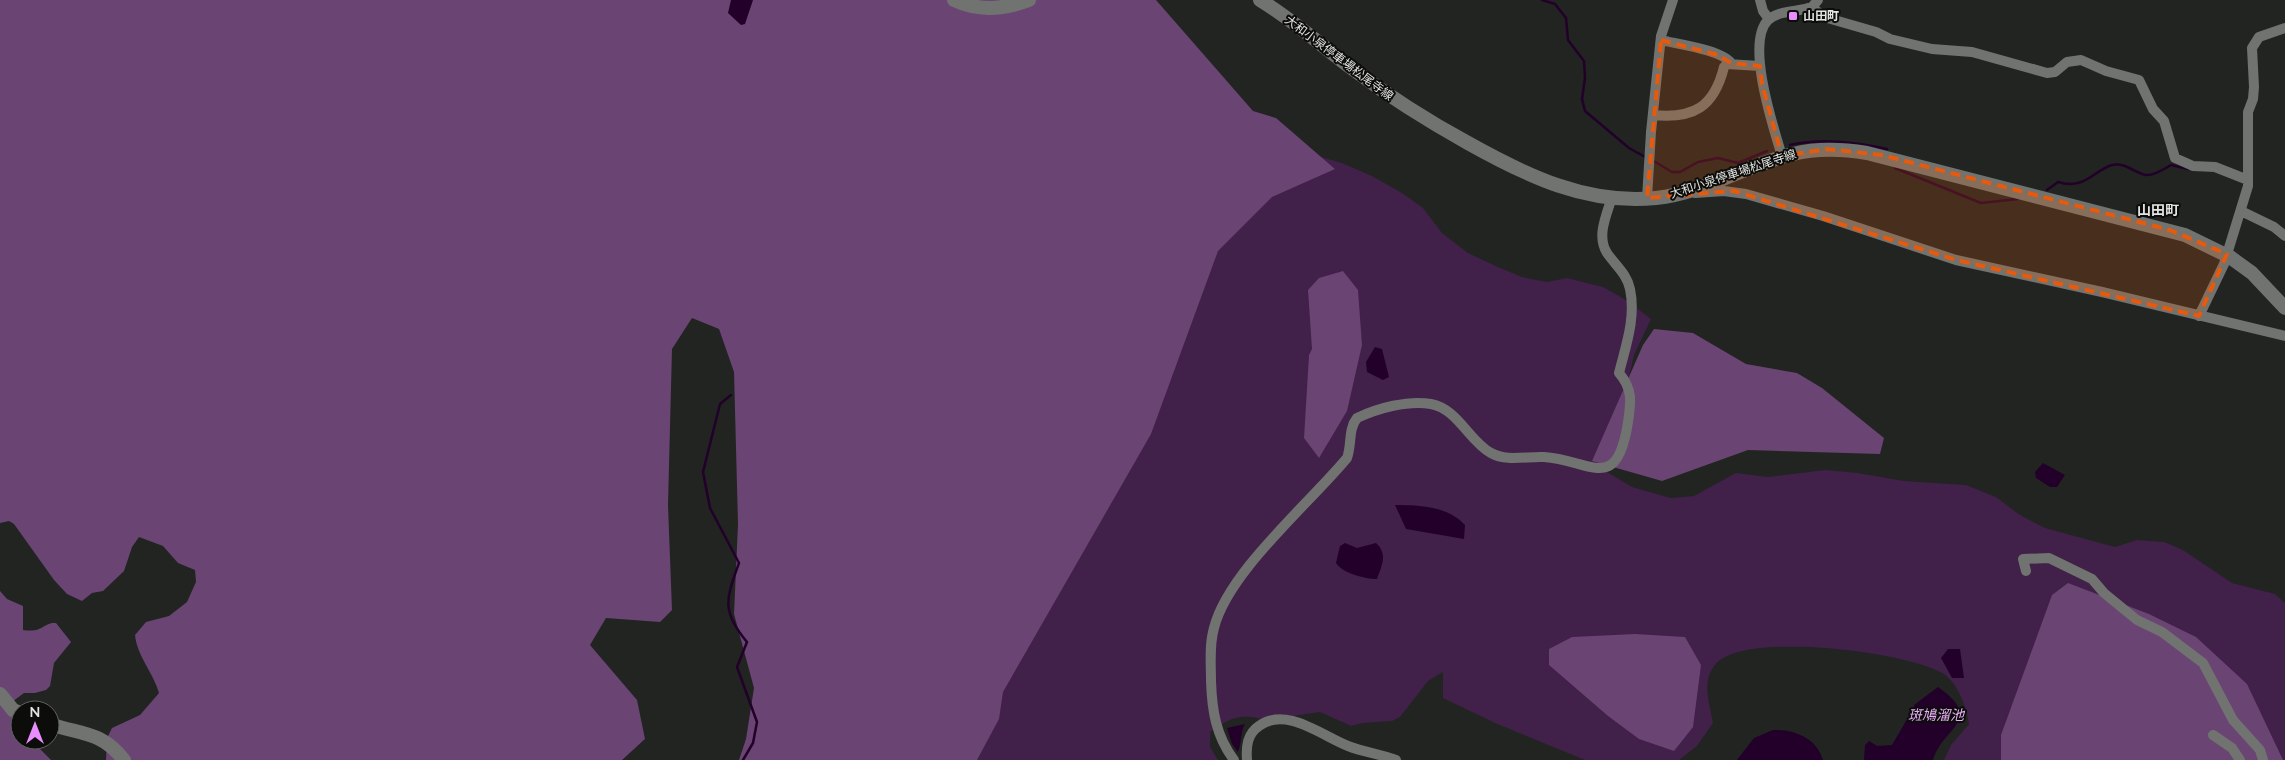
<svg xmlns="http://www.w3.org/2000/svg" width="2285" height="760" font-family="Lato,'Noto Sans JP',sans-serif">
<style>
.green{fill:#412049}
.forest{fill:#6a4473}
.water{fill:#22002a}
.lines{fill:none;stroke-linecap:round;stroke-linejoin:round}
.stream{stroke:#22002a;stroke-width:2.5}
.street{stroke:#707370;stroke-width:10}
.secondary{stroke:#707370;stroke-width:14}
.marked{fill:#e8590c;fill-opacity:0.2;stroke:#e8590c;stroke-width:4;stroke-dasharray:10 6;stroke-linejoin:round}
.poi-dot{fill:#e98dfe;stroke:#0c0d0b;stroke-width:2}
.labels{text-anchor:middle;stroke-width:4;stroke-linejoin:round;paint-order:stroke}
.poi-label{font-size:12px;font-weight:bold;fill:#e3e5e3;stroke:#0c0d0b;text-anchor:start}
.street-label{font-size:12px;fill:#e3e5e3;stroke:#0c0d0b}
.neighbourhood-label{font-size:14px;font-weight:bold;fill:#e3e5e3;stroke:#0c0d0b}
.water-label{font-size:14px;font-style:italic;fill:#e9aef7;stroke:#0c0d0b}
</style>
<rect width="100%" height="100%" fill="#212421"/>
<!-- green -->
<path class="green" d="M 1297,150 L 1342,163 L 1372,176 L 1402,193 L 1423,208 L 1442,233 L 1468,253 L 1498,267 L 1522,277 L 1547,282 L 1567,278 L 1603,287 L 1626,300 L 1651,319 L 1634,355 L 1607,472 L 1632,487 L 1671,498 L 1694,496 L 1736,473 L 1768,477 L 1825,470 L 1858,473 L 1904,481 L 1966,485 L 1996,497 L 2020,515 L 2045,528 L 2082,538 L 2115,547 L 2137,540 L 2164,542 L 2183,550 L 2232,583 L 2275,594 L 2285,603 L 2285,760 L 1944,760 L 1951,745 L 1969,724 C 1967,708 1958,684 1944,674 C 1910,652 1742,630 1715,665 C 1701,682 1710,704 1713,723 L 1697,746 L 1679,760 L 1585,760 L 1495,723 L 1443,698 L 1443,672 L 1428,681 L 1400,717 L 1392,721 L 1363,723 L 1351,726 L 1320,712 L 1293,716 L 1278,714 L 1266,720 C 1240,713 1231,717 1210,732 L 1210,747 L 1218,760 L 947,760 L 1163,303 Z"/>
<!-- forest -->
<path class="forest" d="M 0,0 L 1156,0 L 1253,111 L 1276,118 L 1335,169 L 1272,197 L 1218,251 L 1151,434 L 1003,692 L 999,719 L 977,760 L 739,760 L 746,739 L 754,688 L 734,614 L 738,524 L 734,372 L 719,329 L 692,318 L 672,349 L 668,505 L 672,610 L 660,622 L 606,618 L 590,645 L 637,700 L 645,739 L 622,760 L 106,760 L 107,738 L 112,728 L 140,715 L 159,693 C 153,672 137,656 135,635 L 146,622 L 169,616 L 187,602 L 196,582 L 195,570 L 178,563 L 163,546 L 139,537 L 132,547 L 124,571 L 103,591 L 92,593 L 82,601 L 67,594 L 54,580 L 14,524 L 9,521 L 0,523 Z
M 1343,271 L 1358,290 L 1362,345 L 1347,411 L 1319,458 L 1304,438 L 1309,355 L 1312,349 L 1308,290 L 1319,278 Z
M 1654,329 L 1693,333 L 1746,364 L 1797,373 L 1822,388 L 1884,438 L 1880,454 L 1748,450 L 1662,481 L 1592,461 L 1643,345 Z
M 2068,583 L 2149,614 L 2196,637 L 2247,684 L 2283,760 L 2001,760 L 2001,735 L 2052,595 Z
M 0,591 L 7,599 L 23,606 L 23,630 C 44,633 43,622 56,623 L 71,642 L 54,663 L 50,686 L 46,690 L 35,693 L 24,693 L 4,708 L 20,726 L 20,740 L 31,740 L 51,760 L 0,760 Z
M 1635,634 L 1685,637 L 1701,665 L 1693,727 L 1674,751 L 1639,739 L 1608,716 L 1549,665 L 1549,649 L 1572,637 Z"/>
<!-- water -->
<path class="water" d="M 731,0 L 753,0 L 745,24 L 741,25 L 728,13 Z
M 1375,347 L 1382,349 L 1389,377 L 1383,380 L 1367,372 L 1366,362 Z
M 2043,463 L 2065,475 L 2057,487 L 2050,487 L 2036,478 L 2035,472 Z
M 1395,505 C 1418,505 1448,506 1465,525 L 1464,539 L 1406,529 Z
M 1345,543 L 1357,548 L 1376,543 C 1388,554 1382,565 1377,579 C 1365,579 1342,573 1336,563 L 1340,546 Z
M 1948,649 L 1960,649 L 1964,678 L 1952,678 L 1941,658 Z
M 1938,687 C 1986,721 1942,727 1933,760 L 1864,760 L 1865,745 L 1869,741 L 1877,746 L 1892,745 L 1906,721 L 1914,714 L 1914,705 Z
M 1245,724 C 1240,732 1242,742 1238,752 L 1232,744 L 1227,728 Z
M 1773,730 C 1794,729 1817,738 1823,760 L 1737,760 L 1754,738 Z"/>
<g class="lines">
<!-- stream -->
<path class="stream" d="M 1542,0 L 1555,4 L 1566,18 L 1568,40 L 1584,61 L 1585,78 L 1582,99 L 1585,111 L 1629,148 L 1647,158
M 1790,145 C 1823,138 1855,142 1887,149
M 1652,160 L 1672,172 L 1680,172 L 1698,162 L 1718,158 L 1738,163 L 1767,151
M 1895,168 L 1981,203 L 2018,199
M 2047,190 L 2058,182 C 2085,190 2093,171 2112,165 C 2125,162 2135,173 2146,175 C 2154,176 2164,169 2171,165 L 2188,169
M 731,395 L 720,404 L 703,472 L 710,508 L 739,563 C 726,599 721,611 747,642 L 737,667 L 757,722 L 753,743 L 743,760"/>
<!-- street -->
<path class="street" d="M 1760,0 L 1763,11 L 1769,19
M 1812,7 L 1824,17 L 1876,32 L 1890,39 L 1932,49 L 1972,52 L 2047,73 L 2055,72 L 2067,62 L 2081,60 L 2106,71 L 2139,80 L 2153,109 L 2164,121 L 2175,158 L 2193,166 L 2215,167 L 2248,180
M 1661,40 C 1677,44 1722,50 1731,63
M 1653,115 C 1694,119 1714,107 1724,67 L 1727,64 L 1760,66
M 1782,156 C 1774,129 1745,43 1768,20 C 1779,10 1799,12 1812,7 L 1818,0
M 1695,193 L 1724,191 L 1746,194 L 1823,216 L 1956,260 L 2102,292 L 2285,336
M 1647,198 L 1651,132 L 1661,36 L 1673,0
M 2241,211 L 2274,227 L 2285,236
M 2199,316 L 2224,264 L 2248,186 L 2248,112 L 2253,99 L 2254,87 L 2252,48 L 2259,37 L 2285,28
M 2026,571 L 2023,559 L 2049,558 L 2092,579 L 2104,593 L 2137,620 L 2162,632 L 2203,663 L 2233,720 L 2260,750 L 2263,760
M 2213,735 L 2232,748 L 2240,760
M 1234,760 C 1216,736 1212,711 1211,681 C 1211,664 1209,645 1214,628 C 1228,572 1309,504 1347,458 C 1352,445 1348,429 1357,418 C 1378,408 1408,400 1431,404 C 1458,409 1469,441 1491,453 C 1507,462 1527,456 1544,457 C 1591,460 1617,495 1628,422 C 1631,402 1633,389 1619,373 C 1626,345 1636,318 1630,289 C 1627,274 1616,266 1607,253 C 1596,236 1607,214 1612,197
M 1247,760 C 1246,747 1247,734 1259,726 C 1286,706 1322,736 1348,746 C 1363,752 1380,754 1396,760"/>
<!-- secondary -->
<path class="secondary" d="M 954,0 C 979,12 1005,9 1029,0
M 1260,0 C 1293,20 1323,47 1354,70 C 1390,97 1428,121 1468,143 C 1527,176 1587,205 1656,198 C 1704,193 1746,165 1793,154 C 1817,148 1842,149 1867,153 L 2185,235 L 2230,257 L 2252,273 L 2285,308
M 0,694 L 13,710 L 20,713
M 50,724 C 82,735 101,731 124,760"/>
</g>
<!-- marked area -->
<path class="marked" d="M 1661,40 L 1718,55 L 1731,63 L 1760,66 L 1762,84 L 1782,156 L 1827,149 L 1882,155 L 2170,230 L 2227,254 L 2199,316 L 1956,260 L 1734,191 L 1647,198 Z"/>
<!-- markers -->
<rect class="poi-dot" x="1788" y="11" width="10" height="10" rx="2.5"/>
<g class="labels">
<!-- poi labels -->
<g class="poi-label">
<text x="1803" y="20">山田町</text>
</g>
<!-- street labels -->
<g class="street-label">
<text transform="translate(1339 58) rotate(37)" y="4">大和小泉停車場松尾寺線</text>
<text transform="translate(1733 174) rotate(-18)" y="4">大和小泉停車場松尾寺線</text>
</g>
<!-- neighbourhood labels -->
<g class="neighbourhood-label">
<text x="2158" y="215">山田町</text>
</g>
<!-- water labels -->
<g class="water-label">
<text x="1936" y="720">斑鳩溜池</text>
</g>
</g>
<!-- north arrow -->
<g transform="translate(35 725)"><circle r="24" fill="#0c0d0b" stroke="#626361"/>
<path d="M0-4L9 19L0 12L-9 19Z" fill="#e98dfe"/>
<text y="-8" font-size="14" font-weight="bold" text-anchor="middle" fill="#e3e5e3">N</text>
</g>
</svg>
